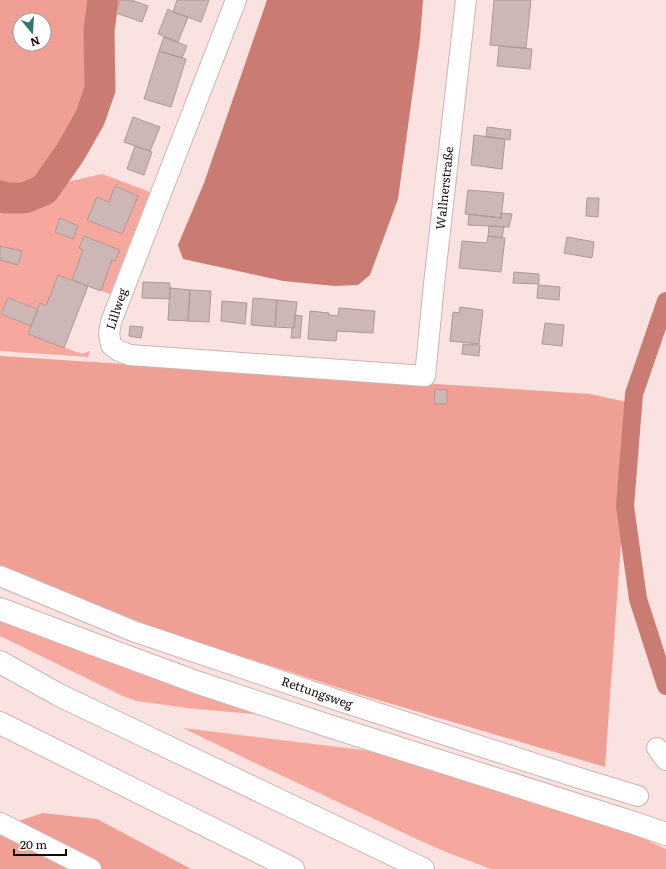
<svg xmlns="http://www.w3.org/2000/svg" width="666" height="869" font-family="Literata,serif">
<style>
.green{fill:#f7a89e}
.forest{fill:#f09f94;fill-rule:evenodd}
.water{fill:#ca7c72}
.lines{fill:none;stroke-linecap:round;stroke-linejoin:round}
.canal{stroke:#ca7c72;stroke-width:18}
.river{stroke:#ca7c72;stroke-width:31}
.building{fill:#ccb7b4;stroke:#ae9996}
.minor-casing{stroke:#cbb5b2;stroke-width:22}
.highway-casing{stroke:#cbb5b2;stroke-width:24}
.minor{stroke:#fff;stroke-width:20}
.highway{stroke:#fff;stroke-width:22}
.labels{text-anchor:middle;stroke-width:3;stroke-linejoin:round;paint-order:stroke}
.street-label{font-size:12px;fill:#120b0a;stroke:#fff}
</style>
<rect width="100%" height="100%" fill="#f9e2df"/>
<!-- green -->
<path class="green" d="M 102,174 L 150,192 L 110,294 L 58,275 L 46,306 L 40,303 L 38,309 L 8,298 L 1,314 L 31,326 L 28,334 L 82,354 L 90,351 L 88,357 L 0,351 L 0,205 L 29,205 L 62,183 Z
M 0,619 L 264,715 L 187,708 L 137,701 L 125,697 L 0,636 Z
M 183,728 L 379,752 L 632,833 L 666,849 L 666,869 L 491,869 L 446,852 L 421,841 L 253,762 Z"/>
<!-- forest -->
<path class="forest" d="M 0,0 L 105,0 L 107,73 L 88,146 L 70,167 L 15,193 L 0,191 ZM 20,20 L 44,20 L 44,44 L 20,44 Z
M 0,356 L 590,394 L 631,403 L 605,767 L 358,694 L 170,633 L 11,575 L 0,569 Z
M 43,813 L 97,819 L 191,869 L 0,869 L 0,827 Z"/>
<!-- water -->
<path class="water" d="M 267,0 L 423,0 L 420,39 L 398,199 L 370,275 L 358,285 L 335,286 L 283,281 L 183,259 L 178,245 L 204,183 Z"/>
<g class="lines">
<!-- canal -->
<path class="canal" d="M 666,301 L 634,394 L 625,506 L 638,599 L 666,686"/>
<!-- river -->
<path class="river" d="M 0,196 L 5,198 L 24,198 L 44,190 L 70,153 L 90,118 L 100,89 L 99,31 L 103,0"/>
</g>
<!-- building -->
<path class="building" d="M 120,0 L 131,0 L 148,6 L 142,22 L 116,13 Z
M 177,0 L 209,0 L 201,22 L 173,12 Z
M 494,0 L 531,0 L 526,48 L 490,45 Z
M 168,9 L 173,12 L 188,17 L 178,42 L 158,34 Z
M 164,37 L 187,46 L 182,58 L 159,51 Z
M 499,46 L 532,49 L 530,69 L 497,66 Z
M 159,51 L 186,59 L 171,107 L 144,99 Z
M 133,117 L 160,127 L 150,151 L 124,142 Z
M 487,127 L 511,130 L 510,140 L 486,137 Z
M 474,135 L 505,139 L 502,169 L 471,165 Z
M 135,146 L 152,152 L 144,175 L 127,169 Z
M 115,186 L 138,196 L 122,234 L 87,220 L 97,197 L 109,202 Z
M 468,190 L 504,193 L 501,218 L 465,214 Z
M 587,198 L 599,198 L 598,217 L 586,216 Z
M 501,213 L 512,214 L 509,227 L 468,225 L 469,214 L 501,218 Z
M 60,218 L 78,226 L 73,239 L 55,232 Z
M 489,226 L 504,227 L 502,238 L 488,236 Z
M 84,236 L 120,250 L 115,261 L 112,260 L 101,291 L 72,280 L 83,250 L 79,248 Z
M 488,236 L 505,238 L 501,272 L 459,268 L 462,241 L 487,243 Z
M 567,237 L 594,242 L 592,258 L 564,253 Z
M 0,246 L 22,251 L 18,265 L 0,260 Z
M 514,272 L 539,274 L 539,284 L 513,283 Z
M 58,275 L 88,286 L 64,348 L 28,334 L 40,303 L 46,306 Z
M 143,282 L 170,283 L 170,299 L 142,298 Z
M 538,285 L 560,287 L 559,300 L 537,298 Z
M 170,288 L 190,290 L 188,321 L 168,320 Z
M 190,290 L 211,291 L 209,322 L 188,321 Z
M 8,298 L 38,309 L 31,326 L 1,314 Z
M 253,298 L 277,300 L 275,327 L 251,325 Z
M 277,300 L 297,302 L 294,328 L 275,327 Z
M 222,301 L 247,303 L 245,324 L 221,321 Z
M 460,307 L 483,310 L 479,344 L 450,341 L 453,312 L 459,313 Z
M 339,308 L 375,311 L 373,333 L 337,331 L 336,341 L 308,339 L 310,311 L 329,313 L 329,315 L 338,316 Z
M 295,315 L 302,316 L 300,338 L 291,338 L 292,328 L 294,328 Z
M 545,323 L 564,325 L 562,346 L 542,344 Z
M 130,326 L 143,327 L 141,338 L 129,336 Z
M 463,344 L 480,345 L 479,356 L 462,354 Z
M 435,389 L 447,390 L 447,404 L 434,404 Z"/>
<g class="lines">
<!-- minor casing -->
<g class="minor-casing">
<path id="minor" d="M 236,0 L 111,322 L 109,334 L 111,345 L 119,351 L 130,355 L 425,376 L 434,284 L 466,0
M 0,576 L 133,631 L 340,701 L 579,778 L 638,796
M 657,748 L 666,760
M 0,823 L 91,869"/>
</g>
<!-- highway casing -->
<g class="highway-casing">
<path id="highway" d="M 0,609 L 93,644 L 196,682 L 329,726 L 634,823 L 666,834
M 0,662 L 59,695 L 423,869
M 0,723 L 293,869"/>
</g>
<!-- minor -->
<use href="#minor" class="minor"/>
<!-- highway -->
<use href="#highway" class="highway"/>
</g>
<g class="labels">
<!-- street labels -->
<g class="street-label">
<text transform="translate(445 188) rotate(-84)" y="4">Wallnerstraße</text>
<text transform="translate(117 309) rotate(-72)" y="4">Lillweg</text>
<text transform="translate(317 693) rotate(19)" y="4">Rettungsweg</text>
</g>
</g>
<!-- north arrow -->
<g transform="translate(32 32) rotate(162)"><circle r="19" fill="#ffffff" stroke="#a09d9d"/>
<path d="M0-3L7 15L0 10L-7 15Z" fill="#34786a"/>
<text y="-6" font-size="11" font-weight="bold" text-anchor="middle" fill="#120b0a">N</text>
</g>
<!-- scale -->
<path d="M14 849v6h52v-6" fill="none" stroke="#120b0a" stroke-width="2"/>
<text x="20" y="849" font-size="12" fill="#120b0a" stroke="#ffffff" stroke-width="3" paint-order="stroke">20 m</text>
</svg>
